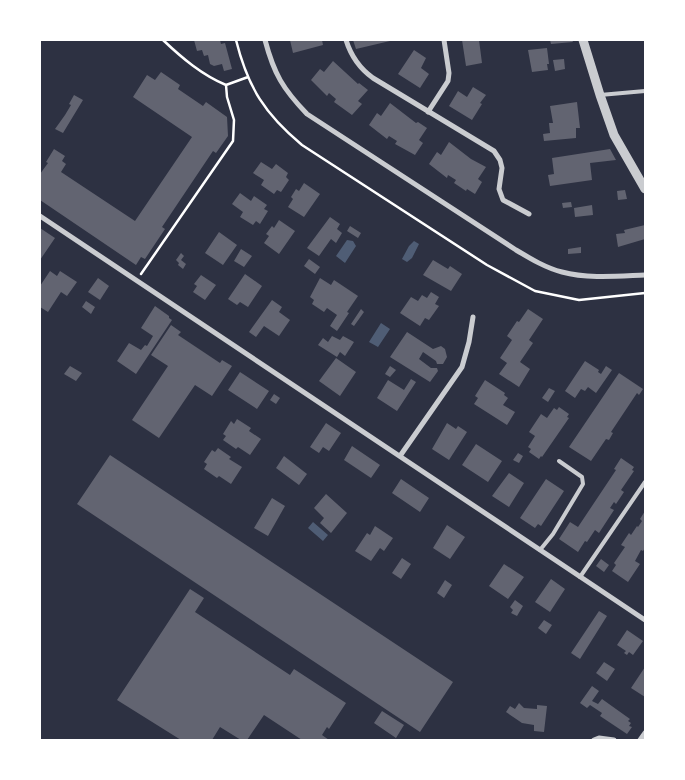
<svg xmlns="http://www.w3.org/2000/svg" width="685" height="780" font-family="'Golos Text',sans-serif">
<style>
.water{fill:#4f5d75}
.building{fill:#626471}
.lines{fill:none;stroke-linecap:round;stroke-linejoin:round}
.path{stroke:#fff;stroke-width:2.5}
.service{stroke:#caccd0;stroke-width:4}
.minor{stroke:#caccd0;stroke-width:5}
.tertiary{stroke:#caccd0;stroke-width:9}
</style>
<rect width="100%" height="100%" fill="#2d3142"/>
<!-- water -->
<path class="water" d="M 347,240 L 353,241 L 356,246 L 345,263 L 336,256 Z
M 414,241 L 419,244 L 412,258 L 407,262 L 402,259 L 409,246 Z
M 381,323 L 390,329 L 378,347 L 369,342 Z
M 313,522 L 328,535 L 323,541 L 308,528 Z"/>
<!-- building -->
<path class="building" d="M 194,40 L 220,40 L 221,44 L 225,43 L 232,69 L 224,71 L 222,64 L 214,66 L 210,64 L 208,55 L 204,56 L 202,50 L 197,51 Z
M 290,40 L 322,40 L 323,45 L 293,53 Z
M 353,40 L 389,40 L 390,41 L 356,49 Z
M 462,40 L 479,40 L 482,63 L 466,66 Z
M 550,40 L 572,40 L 573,42 L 551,44 Z
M 547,48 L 549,64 L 547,64 L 548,70 L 532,72 L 528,50 Z
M 414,50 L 426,58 L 421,68 L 429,74 L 420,88 L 398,74 Z
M 564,59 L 565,69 L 555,71 L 553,60 Z
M 333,61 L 358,84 L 359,83 L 368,90 L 358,101 L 362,104 L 352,115 L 334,102 L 336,99 L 329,93 L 327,96 L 311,80 L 320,69 L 324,72 Z
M 161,72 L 180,85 L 178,89 L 203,106 L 206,102 L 227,117 L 228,136 L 216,153 L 213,151 L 162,227 L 165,229 L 145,259 L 141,257 L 136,265 L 40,200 L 40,174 L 48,163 L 46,162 L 54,149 L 65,156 L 62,161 L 66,164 L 61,172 L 135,221 L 192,137 L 133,97 L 147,75 L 155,80 Z
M 473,87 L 486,95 L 480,103 L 482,104 L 472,120 L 449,106 L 458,91 L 467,97 Z
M 74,95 L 83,100 L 63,133 L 55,129 L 65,115 L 71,105 L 69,104 Z
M 577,102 L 580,128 L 576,128 L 576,138 L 544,141 L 543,134 L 550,133 L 549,123 L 553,123 L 550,106 Z
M 390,103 L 416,123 L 418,122 L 427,128 L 419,140 L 423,143 L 415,155 L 395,144 L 397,141 L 389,136 L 387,139 L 369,125 L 377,113 L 381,116 Z
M 449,142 L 471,159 L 486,167 L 478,179 L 482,182 L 475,194 L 467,189 L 466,191 L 454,183 L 456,180 L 448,175 L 447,178 L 429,164 L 437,152 L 441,155 Z
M 610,149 L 616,160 L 590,163 L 592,180 L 550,186 L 548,175 L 554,174 L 552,158 Z
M 261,162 L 272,169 L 276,164 L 288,173 L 286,177 L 289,180 L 281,192 L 277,190 L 274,194 L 261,185 L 264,180 L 253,173 Z
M 304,183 L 320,194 L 304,217 L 288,207 L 293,199 L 291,197 L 296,189 L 299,191 Z
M 625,190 L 627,199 L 618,200 L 617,191 Z
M 240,193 L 251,201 L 254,196 L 267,205 L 264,209 L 268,211 L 260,224 L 256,221 L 253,225 L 240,217 L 243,212 L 232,204 Z
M 571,202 L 572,207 L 563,208 L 562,203 Z
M 592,205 L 593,215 L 575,217 L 574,208 Z
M 330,217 L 340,224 L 337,229 L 342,233 L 336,243 L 331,239 L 319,256 L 307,248 Z
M 279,220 L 295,231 L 279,254 L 264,243 L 269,236 L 266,234 L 272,226 L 274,228 Z
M 645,225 L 645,239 L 618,247 L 616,234 L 625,233 L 624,230 Z
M 350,226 L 361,233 L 358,238 L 347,231 Z
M 40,228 L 55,238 L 40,260 Z
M 219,232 L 237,245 L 223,265 L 205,253 Z
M 581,247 L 581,253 L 568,254 L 568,249 Z
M 241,249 L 252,256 L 244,267 L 234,261 Z
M 181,253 L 184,256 L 181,260 L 186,264 L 183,269 L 178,265 L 179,263 L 176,260 Z
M 309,259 L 320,267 L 315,274 L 304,266 Z
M 433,260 L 448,269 L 450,266 L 462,274 L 451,291 L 423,275 Z
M 50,271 L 57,276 L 60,271 L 77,282 L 67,296 L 61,292 L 48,312 L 40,307 L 41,287 L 40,286 Z
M 245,274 L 262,286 L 248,307 L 240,302 L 237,305 L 228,299 Z
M 201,275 L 216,285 L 205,300 L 193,292 L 197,286 L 194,284 Z
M 98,278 L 109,286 L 100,300 L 88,292 Z
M 320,278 L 331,285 L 334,280 L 358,296 L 347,312 L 349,313 L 337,331 L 330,326 L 337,315 L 327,308 L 324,312 L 312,304 L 314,300 L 310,297 Z
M 431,292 L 439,297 L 435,304 L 439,306 L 429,320 L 425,318 L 420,326 L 400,313 L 411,297 L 418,301 L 422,295 L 427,298 Z
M 272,300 L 282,307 L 279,312 L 290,320 L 279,336 L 264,326 L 256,337 L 249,332 Z
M 86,301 L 95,307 L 91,314 L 82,307 Z
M 155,306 L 169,316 L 169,318 L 172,320 L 136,374 L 117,361 L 129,343 L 141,350 L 145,345 L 147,346 L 153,336 L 141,328 Z
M 361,309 L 364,312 L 354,326 L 351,324 Z
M 528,309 L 543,319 L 529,340 L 533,343 L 520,362 L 530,369 L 519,387 L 499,374 L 507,363 L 500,358 L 512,340 L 507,336 L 517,321 L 519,322 Z
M 171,325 L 181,332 L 178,335 L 220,363 L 222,360 L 232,366 L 212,396 L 195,385 L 159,438 L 132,420 L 168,366 L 151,355 Z
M 407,332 L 433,349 L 441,346 L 445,349 L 447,357 L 443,364 L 437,364 L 436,361 L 423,352 L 419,359 L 431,368 L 437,368 L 438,371 L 430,382 L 390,357 Z
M 332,336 L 340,340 L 343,336 L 354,342 L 345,356 L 340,352 L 337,357 L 318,345 L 323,338 L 328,342 Z
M 336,358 L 356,372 L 340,396 L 319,381 Z
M 585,361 L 599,370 L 598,372 L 601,374 L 606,366 L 612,370 L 596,393 L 588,387 L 585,391 L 581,389 L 575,398 L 565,391 Z
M 70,366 L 82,373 L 76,381 L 64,374 Z
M 390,366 L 396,370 L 390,377 L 385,374 Z
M 240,372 L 269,391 L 257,409 L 228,390 Z
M 619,373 L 643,389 L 639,395 L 637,393 L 611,432 L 613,433 L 609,440 L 606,439 L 591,461 L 569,447 Z
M 411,379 L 416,382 L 397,411 L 377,398 L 388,380 L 404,390 Z
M 485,380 L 505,393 L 504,395 L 508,398 L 503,405 L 515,412 L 507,425 L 474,404 L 478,398 L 475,396 Z
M 549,388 L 555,391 L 548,402 L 542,398 Z
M 274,394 L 280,398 L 276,404 L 270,400 Z
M 559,407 L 569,414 L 567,417 L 569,418 L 542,457 L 541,456 L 539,459 L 529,452 L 531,449 L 528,447 L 535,436 L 529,432 L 541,414 L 547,418 L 554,408 L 557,410 Z
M 237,419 L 251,428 L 249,431 L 261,439 L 250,455 L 238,447 L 236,449 L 223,440 L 226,436 L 223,434 L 231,421 L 234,424 Z
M 326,423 L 341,433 L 329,451 L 323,447 L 319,453 L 310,447 Z
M 447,423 L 456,429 L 458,426 L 467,432 L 449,460 L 432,449 Z
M 476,444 L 502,461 L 488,482 L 462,465 Z
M 352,446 L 380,465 L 371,478 L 344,460 Z
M 218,448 L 231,457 L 229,459 L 242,467 L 231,484 L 219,476 L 217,478 L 204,469 L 207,464 L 204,462 L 212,450 L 215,452 Z
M 518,453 L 523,456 L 519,463 L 513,460 Z
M 110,455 L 453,682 L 420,732 L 77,504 Z
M 284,456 L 307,474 L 299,485 L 276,468 Z
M 621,458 L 634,467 L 632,470 L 634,471 L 621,490 L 624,492 L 616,504 L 614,502 L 610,508 L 614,510 L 599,533 L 595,530 L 587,542 L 585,541 L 578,552 L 559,539 L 570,522 L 578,527 L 616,470 L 614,469 Z
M 509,473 L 524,483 L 509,507 L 492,496 Z
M 401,479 L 429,498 L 420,512 L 392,493 Z
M 546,479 L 564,491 L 541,526 L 538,524 L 535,528 L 520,518 Z
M 326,494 L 347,513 L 331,533 L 320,523 L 324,518 L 314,508 Z
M 272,498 L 285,506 L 268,536 L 254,528 Z
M 645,511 L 645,548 L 643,551 L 641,550 L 635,561 L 640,564 L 628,582 L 612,571 L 616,565 L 614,563 L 625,547 L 621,545 L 629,533 L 631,535 L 637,526 L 638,527 L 642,521 L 640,519 Z
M 447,525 L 465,537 L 450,559 L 433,548 Z
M 375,526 L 393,538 L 384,551 L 380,548 L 371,561 L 355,551 L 367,533 L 370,535 Z
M 402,558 L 411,564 L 401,579 L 392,573 Z
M 601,559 L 609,565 L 604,572 L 596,566 Z
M 504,564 L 524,577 L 508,599 L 489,586 Z
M 551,579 L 565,589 L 550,612 L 535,602 Z
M 445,580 L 452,585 L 444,598 L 437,593 Z
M 190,589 L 204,598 L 195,612 L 290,675 L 294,669 L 346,703 L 329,729 L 327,727 L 322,735 L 329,740 L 302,740 L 264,715 L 247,740 L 241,740 L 220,727 L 212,740 L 181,740 L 117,700 Z
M 515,600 L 523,606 L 517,616 L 511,613 L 513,610 L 510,607 Z
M 599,611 L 607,616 L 580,659 L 571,653 Z
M 544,620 L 552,625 L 546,634 L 538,628 Z
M 627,630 L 643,641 L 633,655 L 629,652 L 627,655 L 624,653 L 626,651 L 617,645 Z
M 604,662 L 615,669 L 607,681 L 596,673 Z
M 645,667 L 645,697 L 631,688 Z
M 592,686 L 599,691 L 592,701 L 598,704 L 602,699 L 630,719 L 628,721 L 631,723 L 629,726 L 632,727 L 627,734 L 600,716 L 602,713 L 590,705 L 587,708 L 580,703 Z
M 519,703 L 524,708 L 537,709 L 537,705 L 547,706 L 544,732 L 534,731 L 534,725 L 522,723 L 506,712 L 510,706 L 515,709 Z
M 382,711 L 404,725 L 396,738 L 374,723 Z"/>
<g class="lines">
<!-- path -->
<path class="path" d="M 163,40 C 182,58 202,75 226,85 L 248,77
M 236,40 C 248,88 265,114 302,145 L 487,265 L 535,291 L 579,300 L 645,293
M 141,274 L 233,141 L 234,120 L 227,97 L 226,85"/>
<!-- service -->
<path class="service" d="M 600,95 L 645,91
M 540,550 L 553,534 L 583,484 L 582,477 L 559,461
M 580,577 L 645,482"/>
<!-- minor -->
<path class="minor" d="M 265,40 C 274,74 283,89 307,114 L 516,250 C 531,259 546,268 562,272 C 588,279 619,276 645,275
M 346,40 C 351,56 359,68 373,78 L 494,151 L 500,160 L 502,168 L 499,189 L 503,200 L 529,214
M 428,112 L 448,81 L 449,73 L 444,40
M 40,216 L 645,620
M 400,456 L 462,367 L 469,342 L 473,317
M 594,740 L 599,738 L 614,740
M 640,740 L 645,733"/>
<!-- tertiary -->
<path class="tertiary" d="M 583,40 L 600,95 L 614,135 L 645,189"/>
</g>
<!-- border -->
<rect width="685" height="780" fill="none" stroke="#ffffff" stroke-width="82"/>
</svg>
